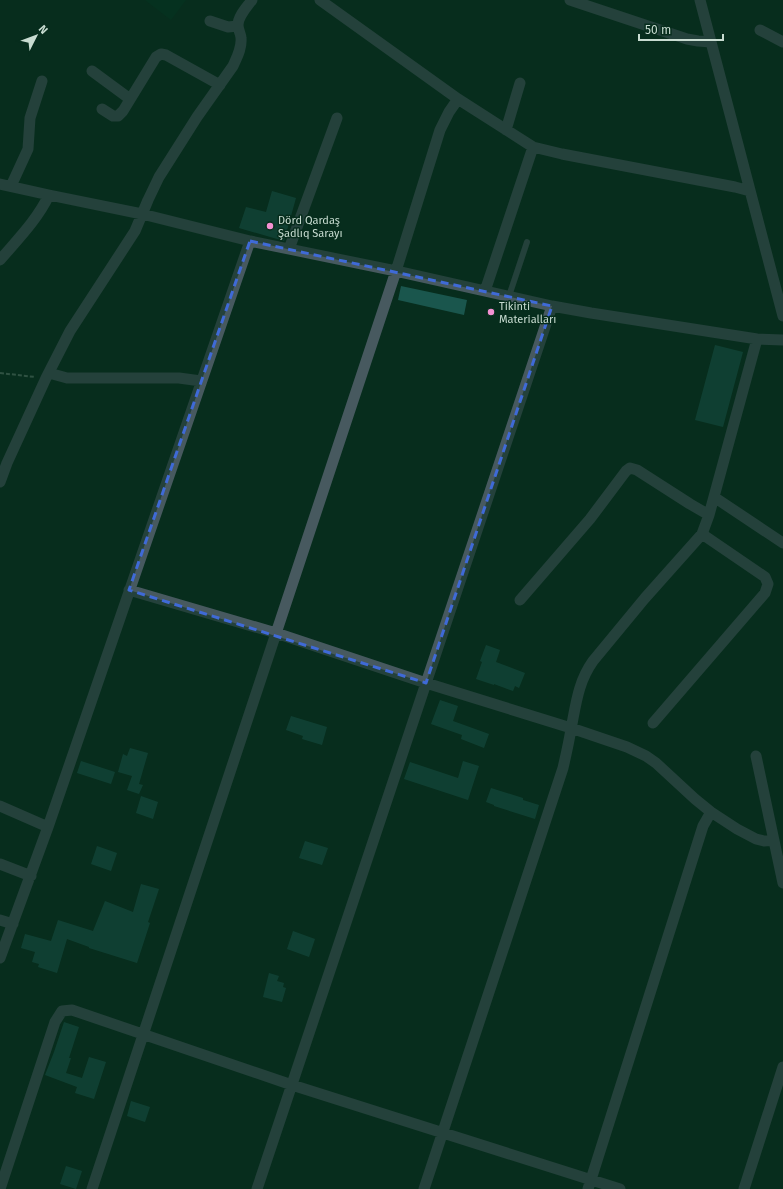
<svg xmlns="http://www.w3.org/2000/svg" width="783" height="1189" font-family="'Fira Sans',sans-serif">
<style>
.built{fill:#043622}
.building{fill:#1a564d}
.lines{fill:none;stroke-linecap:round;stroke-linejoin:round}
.path{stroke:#5f7d6f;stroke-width:2;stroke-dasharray:4 2;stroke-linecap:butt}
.service{stroke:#47595f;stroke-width:6}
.minor{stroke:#47595f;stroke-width:11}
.marked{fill:none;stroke:#3f6ad7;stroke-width:3;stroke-dasharray:8 5;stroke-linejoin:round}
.poi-dot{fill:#f491d3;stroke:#072d1d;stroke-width:1.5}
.labels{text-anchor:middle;stroke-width:3;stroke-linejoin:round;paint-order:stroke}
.poi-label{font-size:11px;fill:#c8dcd1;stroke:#072d1d;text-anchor:start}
</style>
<rect width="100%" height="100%" fill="#072d1d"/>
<!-- built -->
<path class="built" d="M 145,0 L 186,0 L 171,20 Z"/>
<!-- building -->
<path class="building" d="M 272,191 L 296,198 L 284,241 L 239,228 L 246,207 L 266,212 Z
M 401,286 L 467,300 L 464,315 L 398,300 Z
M 715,345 L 743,352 L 723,427 L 695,420 Z
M 486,645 L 500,650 L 496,662 L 525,673 L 519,688 L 515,686 L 513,691 L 494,684 L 494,685 L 476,679 L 482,662 L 480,661 Z
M 440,700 L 458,706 L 453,721 L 489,734 L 484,748 L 461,739 L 462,735 L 431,724 Z
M 291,716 L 327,727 L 322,745 L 302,739 L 303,736 L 286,730 Z
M 130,748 L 148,753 L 139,784 L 143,785 L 139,794 L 127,790 L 132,776 L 118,772 L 123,754 L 127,756 Z
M 81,761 L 115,772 L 111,784 L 77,773 Z
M 463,761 L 479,766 L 468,800 L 404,779 L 410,762 L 458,778 Z
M 491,788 L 523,798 L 523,800 L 539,805 L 535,819 L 494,806 L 494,805 L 486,802 Z
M 141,796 L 158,802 L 153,819 L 136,813 Z
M 305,841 L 328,848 L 322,865 L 299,858 Z
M 97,846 L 117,853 L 111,871 L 91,864 Z
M 141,884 L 159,889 L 148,922 L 150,923 L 137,963 L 89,948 L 89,947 L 67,939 L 57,973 L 38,967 L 39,964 L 32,962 L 35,952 L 21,948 L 25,934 L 51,941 L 58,920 L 93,931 L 105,901 L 133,912 Z
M 293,931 L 315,939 L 309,957 L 287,949 Z
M 269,973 L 279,976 L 277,981 L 284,983 L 283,987 L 286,988 L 282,1002 L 263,997 Z
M 64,1022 L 79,1027 L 69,1058 L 71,1058 L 66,1073 L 82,1078 L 89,1057 L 106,1062 L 94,1099 L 75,1093 L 77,1087 L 45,1075 L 54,1052 Z
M 131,1101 L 150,1107 L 145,1122 L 127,1116 Z
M 66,1166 L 82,1171 L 76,1189 L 60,1184 Z"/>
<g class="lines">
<!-- path -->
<path class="path" d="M 0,373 L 35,377"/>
<!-- service -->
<path class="service" d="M 509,296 L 527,242"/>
<!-- minor -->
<path class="minor" d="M 320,0 L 458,99 L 533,147 L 562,154 L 735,187 L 750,191
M 570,0 L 687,39 L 698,41 L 711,42
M 700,0 L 783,316
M 210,21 L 228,27 L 238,26
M 760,30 L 783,42
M 92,71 L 130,99
M 102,109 L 113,116 L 118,116 L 123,111 L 156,57 L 161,54 L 166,55 L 220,85
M 506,130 L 520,83
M 0,184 L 49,195 L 142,214 L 250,241 L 396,271 L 552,306 L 591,313 L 757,339 L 783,340
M 11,186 L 28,149 L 30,118 L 42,81
M 289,249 L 337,118
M 0,260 C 18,239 37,220 49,195
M 485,291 L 533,147
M 49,373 L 67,378 L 179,378 L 201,381
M 0,482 L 7,463 L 46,378 L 70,331 L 135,231 L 148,200 L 159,177 L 197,117 L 233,66 C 237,57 242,48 241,38 C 241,34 238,30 238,25 C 238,16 247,7 252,0
M 714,497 L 783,543
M 129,590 L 276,633 L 426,683 L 571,728 L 627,747 L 646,756 L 656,763 L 695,799 L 711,812 L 737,829 L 756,839 L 764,841 L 774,840
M 520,600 L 590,519 L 626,471 L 630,468 L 637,470 L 690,504 L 709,515
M 653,723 L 765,593 L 768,584 L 765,577 L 702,534
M 756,756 L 783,883
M 0,806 L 48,827
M 0,864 L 31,876
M 0,920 L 13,924
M 0,958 L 48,827 L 250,241
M 0,1189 L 55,1022 L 62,1011 L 72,1010 L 292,1085 L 620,1189
M 92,1189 L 396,271 L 440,130 L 449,112 L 458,99
M 257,1189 L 552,306
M 424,1189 L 563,768 C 566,755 569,742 571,729 C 576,704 578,682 593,661 L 645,598 L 702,534 L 709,515 L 757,339
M 588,1189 L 703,826 L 711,812
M 744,1189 L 783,1067"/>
</g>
<!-- marked area -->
<path d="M0 0H783V1189H0ZM 250,241 L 552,306 L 426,683 L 129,590 Z" fill="#072d1d" fill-opacity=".55" fill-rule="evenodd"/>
<path class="marked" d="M 250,241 L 552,306 L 426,683 L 129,590 Z"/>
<!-- markers -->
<g class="poi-dot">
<circle cx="270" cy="226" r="4"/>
<circle cx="491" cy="312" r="4"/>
</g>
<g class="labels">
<!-- poi labels -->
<g class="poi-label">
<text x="278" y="224">Dörd Qardaş<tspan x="278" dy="13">Şadlıq Sarayı</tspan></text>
<text x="499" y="310">Tikinti<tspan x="499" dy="13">Materialları</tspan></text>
</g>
</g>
<!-- north arrow -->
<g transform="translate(36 36) rotate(48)" stroke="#072d1d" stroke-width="3" paint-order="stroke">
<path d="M0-3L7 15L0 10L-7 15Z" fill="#c8dcd1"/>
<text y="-6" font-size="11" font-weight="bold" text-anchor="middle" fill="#c8dcd1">N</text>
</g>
<!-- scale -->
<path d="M639 34v6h84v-6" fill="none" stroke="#c8dcd1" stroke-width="2"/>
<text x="645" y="34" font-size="12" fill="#c8dcd1" stroke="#072d1d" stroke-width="3" paint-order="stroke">50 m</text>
</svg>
